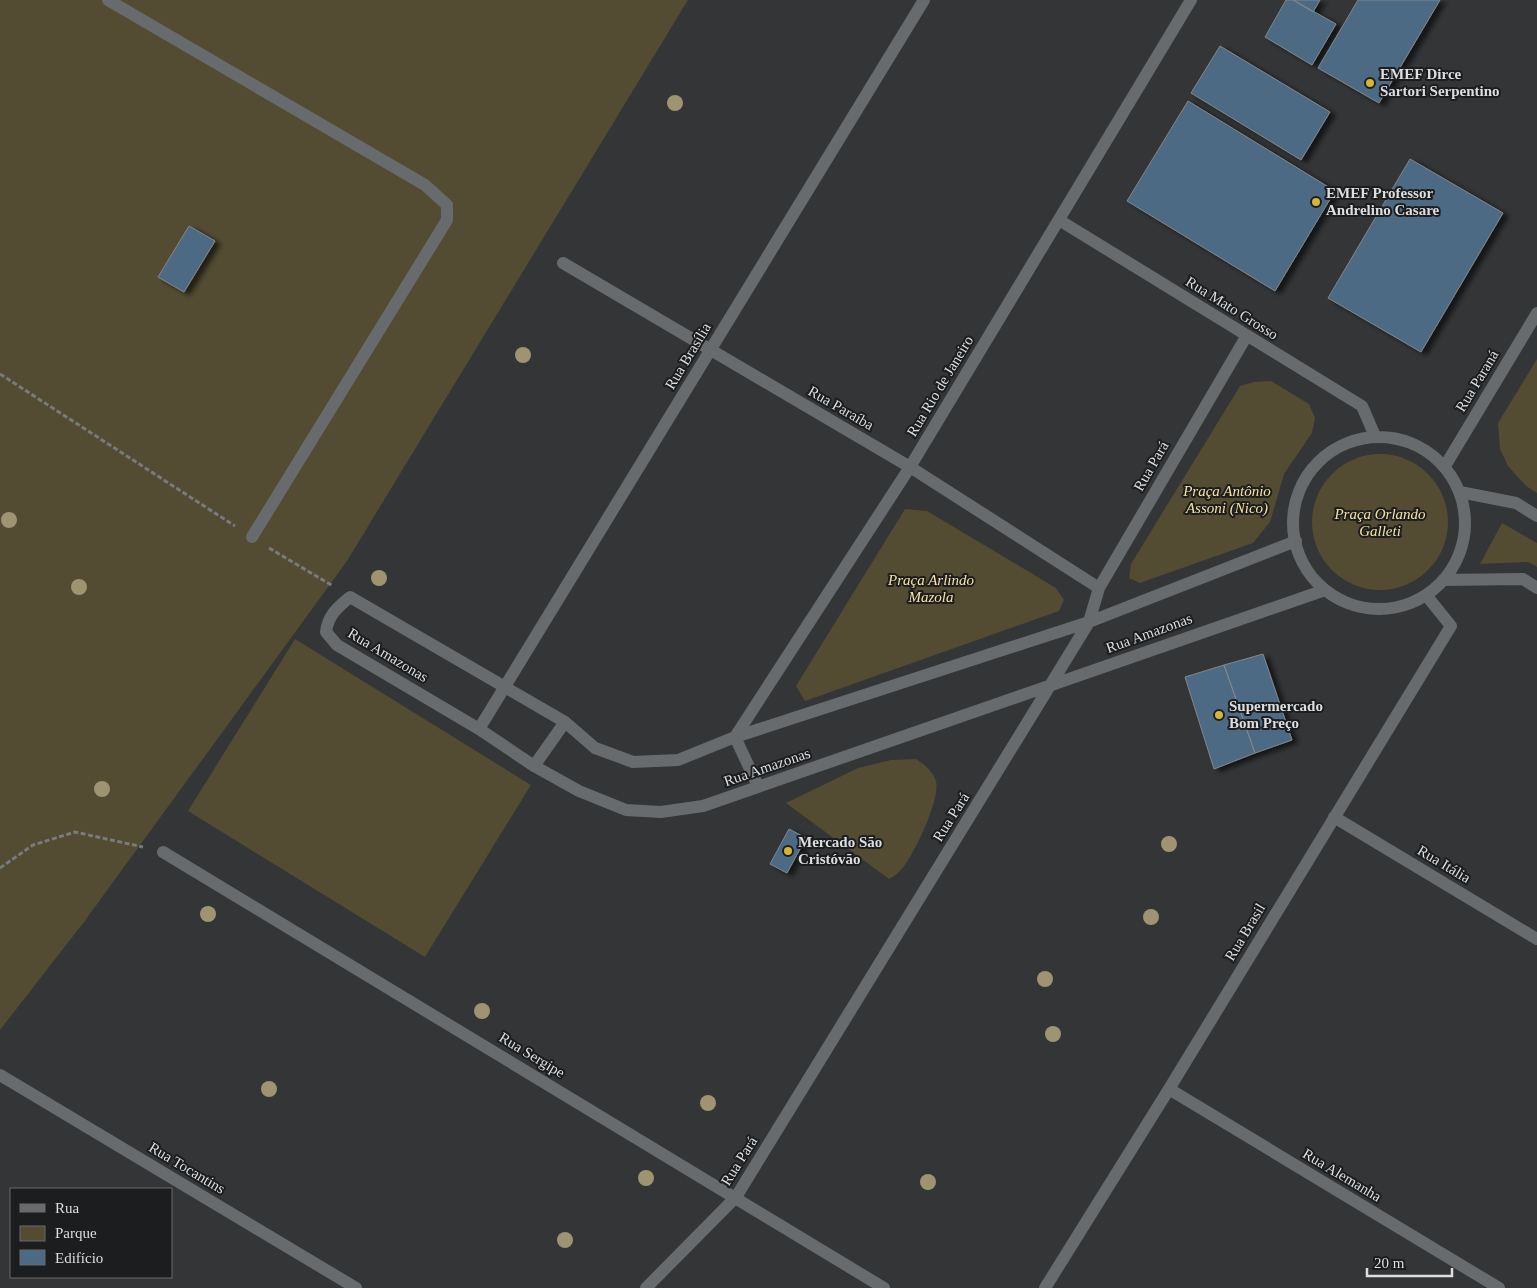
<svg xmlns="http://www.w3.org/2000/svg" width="1537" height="1288" font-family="'Times New Roman',serif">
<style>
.green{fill:#534b32}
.building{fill:#4d6a84;stroke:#838688;filter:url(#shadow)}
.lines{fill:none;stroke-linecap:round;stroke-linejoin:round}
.path{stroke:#787a7c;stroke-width:3;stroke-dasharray:5 2.5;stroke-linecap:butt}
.minor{stroke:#686b6d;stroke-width:12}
.tree{fill:#9e9472}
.poi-dot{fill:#d7b434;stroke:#1c1d1e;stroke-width:2}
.labels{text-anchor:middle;stroke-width:4;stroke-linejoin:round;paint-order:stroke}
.poi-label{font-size:15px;font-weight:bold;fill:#dcdedf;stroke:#1c1d1e;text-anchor:start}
.street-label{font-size:15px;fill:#dcdedf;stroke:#1c1d1e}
.park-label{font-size:15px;font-style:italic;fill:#f6e1a2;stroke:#1c1d1e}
</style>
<defs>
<filter id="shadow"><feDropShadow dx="5.5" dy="3" stdDeviation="2.5" flood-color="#0009"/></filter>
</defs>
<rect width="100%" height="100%" fill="#333537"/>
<!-- green -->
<path class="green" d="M 0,0 L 688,0 L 347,561 L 84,922 L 0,1030 Z
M 1537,359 L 1537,493 L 1526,486 L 1508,466 L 1500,449 L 1498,423 Z
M 1271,381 L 1309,404 L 1315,418 L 1312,433 L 1284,474 L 1270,522 L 1253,543 L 1140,583 L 1129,578 L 1131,564 L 1240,386 L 1254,382 Z
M1312 522a68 68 0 1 1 136 0a68 68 0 1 1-136 0Z
M 905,509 L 927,511 L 1056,588 L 1064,600 L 1059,611 L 805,701 L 796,686 Z
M 1502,523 L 1537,543 L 1537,567 L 1528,562 L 1480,564 Z
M 295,639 L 531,785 L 425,957 L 188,811 Z
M 916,759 C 925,765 932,770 936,781 C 941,798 912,861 899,872 C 896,875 892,877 889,879 L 786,803 L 858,768 L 891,760 Z"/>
<!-- building -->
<path class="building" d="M 1286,0 L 1293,0 L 1336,24 L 1312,65 L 1265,37 Z
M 1293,0 L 1320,0 L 1313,12 Z
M 1358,0 L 1440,0 L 1379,103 L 1318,68 Z
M 1220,46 L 1330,112 L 1301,160 L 1191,93 Z
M 1188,101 L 1335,191 L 1275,291 L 1127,201 Z
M 1410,159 L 1503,213 L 1421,352 L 1328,298 Z
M 189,226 L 215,241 L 184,292 L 158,277 Z
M 1263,654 L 1292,740 L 1255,753 L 1224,665 Z
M 1224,665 L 1255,753 L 1214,769 L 1185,677 Z
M 789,829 L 806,838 L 787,873 L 770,864 Z"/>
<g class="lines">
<!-- path -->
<path class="path" d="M 0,374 L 235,526
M 269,548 L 333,586
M 0,868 L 33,845 L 75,832 L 143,847"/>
<!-- minor -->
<path class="minor" d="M 108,0 L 425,185 L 447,205 L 447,220 L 252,537
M 1059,220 L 1362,406 L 1375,436
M 563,263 L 910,467 L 1099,588
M1293 523a86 86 0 1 1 172 0a86 86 0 1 1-172 0Z
M 1445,466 L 1537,313
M 1460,492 L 1516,503 L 1537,516
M 1296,541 L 1089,622 L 735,737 L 678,760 L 633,762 L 595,748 L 565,722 L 350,597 C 338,607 328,615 326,632 L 337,645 L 479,729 L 534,766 L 579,791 L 626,810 L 661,812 L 703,806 L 1325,590
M 1443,580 L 1523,579 L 1537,588
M 479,729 L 924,0
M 534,766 L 565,722
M 758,786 L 735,737 L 910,467 L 1191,0
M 1334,817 L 1537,939
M 163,852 L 884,1288
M 0,1075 L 356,1288
M 1169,1089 L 1499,1288
M 646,1288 L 736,1197 L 1089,622 L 1099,588 L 1246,337
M 1045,1288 L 1169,1089 L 1451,626 L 1426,595"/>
</g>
<!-- trees -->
<g class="tree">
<circle cx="675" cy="103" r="8"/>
<circle cx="523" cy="355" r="8"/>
<circle cx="9" cy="520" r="8"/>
<circle cx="379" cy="578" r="8"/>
<circle cx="79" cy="587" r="8"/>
<circle cx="102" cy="789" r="8"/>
<circle cx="1169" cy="844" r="8"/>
<circle cx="208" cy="914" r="8"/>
<circle cx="1151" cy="917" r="8"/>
<circle cx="1045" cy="979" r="8"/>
<circle cx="482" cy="1011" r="8"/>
<circle cx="1053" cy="1034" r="8"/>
<circle cx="269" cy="1089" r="8"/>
<circle cx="708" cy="1103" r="8"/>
<circle cx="646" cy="1178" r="8"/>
<circle cx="928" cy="1182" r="8"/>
<circle cx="565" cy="1240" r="8"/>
</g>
<!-- markers -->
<g class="poi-dot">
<circle cx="1370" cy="83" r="5"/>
<circle cx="1316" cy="202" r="5"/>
<circle cx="1219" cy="715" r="5"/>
<circle cx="788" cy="851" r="5"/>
</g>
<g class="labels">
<!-- poi labels -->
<g class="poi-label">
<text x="1380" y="79">EMEF Dirce<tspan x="1380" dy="17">Sartori Serpentino</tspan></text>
<text x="1326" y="198">EMEF Professor<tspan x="1326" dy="17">Andrelino Casare</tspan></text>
<text x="1229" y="711">Supermercado<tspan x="1229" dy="17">Bom Preço</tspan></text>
<text x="798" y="847">Mercado São<tspan x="798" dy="17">Cristóvão</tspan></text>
</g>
<!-- street labels -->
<g class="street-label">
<text transform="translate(1232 308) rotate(32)" y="5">Rua Mato Grosso</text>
<text transform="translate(688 356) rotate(-59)" y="5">Rua Brasília</text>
<text transform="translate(1477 381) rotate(-59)" y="5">Rua Paraná</text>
<text transform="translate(940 386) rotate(-59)" y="5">Rua Rio de Janeiro</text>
<text transform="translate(841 408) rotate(30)" y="5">Rua Paraíba</text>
<text transform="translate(1151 466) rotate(-60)" y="5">Rua Pará</text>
<text transform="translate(1149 633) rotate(-20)" y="5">Rua Amazonas</text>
<text transform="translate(388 655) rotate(31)" y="5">Rua Amazonas</text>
<text transform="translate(767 767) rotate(-19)" y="5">Rua Amazonas</text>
<text transform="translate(951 817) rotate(-58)" y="5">Rua Pará</text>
<text transform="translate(1444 864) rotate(31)" y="5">Rua Itália</text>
<text transform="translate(1245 932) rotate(-59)" y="5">Rua Brasil</text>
<text transform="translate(532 1055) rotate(31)" y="5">Rua Sergipe</text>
<text transform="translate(739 1161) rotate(-58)" y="5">Rua Pará</text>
<text transform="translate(187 1168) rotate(31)" y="5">Rua Tocantins</text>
<text transform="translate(1342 1175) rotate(31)" y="5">Rua Alemanha</text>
</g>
<!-- park labels -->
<g class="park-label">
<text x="1227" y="496">Praça Antônio<tspan x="1227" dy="17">Assoni (Nico)</tspan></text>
<text x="1380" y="519">Praça Orlando<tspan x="1380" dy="17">Galleti</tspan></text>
<text x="931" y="585">Praça Arlindo<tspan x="931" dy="17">Mazola</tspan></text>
</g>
</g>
<!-- legend -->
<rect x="10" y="1188" width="162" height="90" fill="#1c1d1e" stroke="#696a6b"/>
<rect x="20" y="1204" width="25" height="8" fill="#686b6d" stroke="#696a6b"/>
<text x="55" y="1213" font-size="15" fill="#dcdedf">Rua</text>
<rect x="20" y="1226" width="25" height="15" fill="#534b32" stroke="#696a6b"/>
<text x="55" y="1238" font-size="15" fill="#dcdedf">Parque</text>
<rect x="20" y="1250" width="25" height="15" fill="#4d6a84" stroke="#696a6b"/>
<text x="55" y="1263" font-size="15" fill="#dcdedf">Edifício</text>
<!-- scale -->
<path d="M1367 1268v8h85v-8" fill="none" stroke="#dcdedf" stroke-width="2.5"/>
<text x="1374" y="1268" font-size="15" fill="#dcdedf" stroke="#1c1d1e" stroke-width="4" paint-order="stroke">20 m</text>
</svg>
